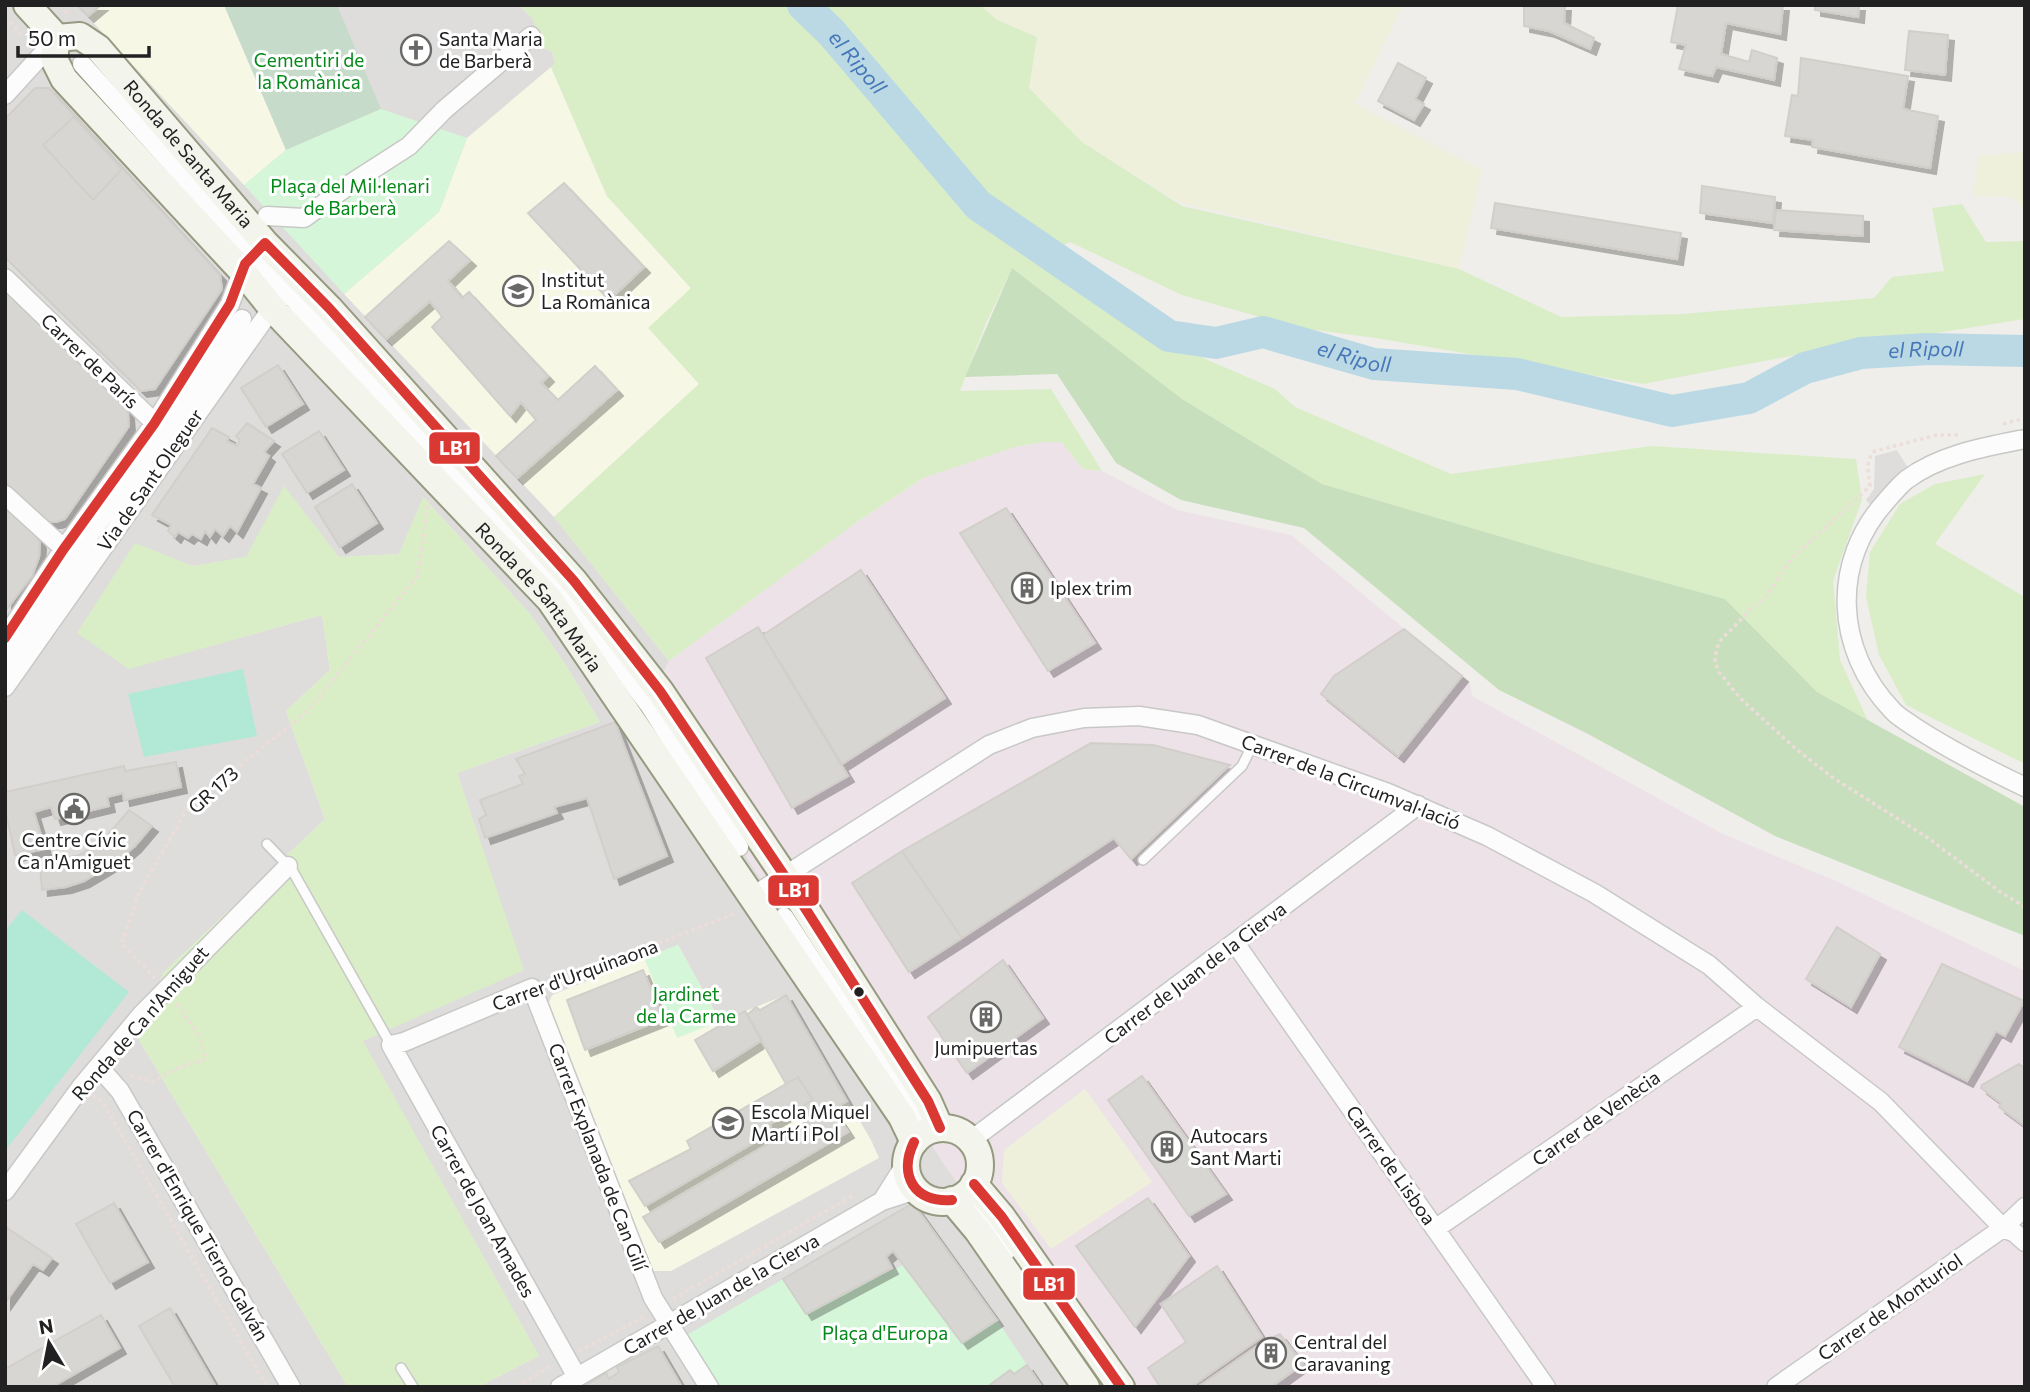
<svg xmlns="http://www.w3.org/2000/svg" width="2030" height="1392" font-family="Commissioner,sans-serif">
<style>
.residential{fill:#dedddb}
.industrial{fill:#ede2e8}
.education{fill:#f7f7e6}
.religious{fill:#dddddb}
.farmland{fill:#eef0dc}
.grass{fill:#d9eec7}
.forest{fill:#c7dfbd}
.cemetery{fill:#c7dbca}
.park{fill:#d6f6d9}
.pitch{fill:#b2e9d6}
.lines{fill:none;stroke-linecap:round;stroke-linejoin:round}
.river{stroke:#bbd9e4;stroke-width:32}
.building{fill:#d7d6d2;stroke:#d2cfcb;stroke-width:2;filter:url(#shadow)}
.lane-casing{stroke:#c8c8c6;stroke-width:12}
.street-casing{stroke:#c8c8c6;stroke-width:21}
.secondary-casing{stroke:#969a80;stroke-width:30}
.path{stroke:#ecddd9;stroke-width:3.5;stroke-dasharray:3.5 3.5;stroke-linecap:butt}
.lane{stroke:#fdfcfc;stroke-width:9}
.street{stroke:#fdfcfc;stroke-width:18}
.secondary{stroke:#f3f4ec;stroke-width:26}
.bus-1-casing{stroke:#fff;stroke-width:16}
.bus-1{stroke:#da3832;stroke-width:10}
.bus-dot{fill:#212121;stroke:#fff;stroke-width:2.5}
.labels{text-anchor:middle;stroke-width:6;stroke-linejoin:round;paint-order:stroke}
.poi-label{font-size:19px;fill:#212121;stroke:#fff;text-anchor:start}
.park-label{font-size:19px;fill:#058919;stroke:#fff}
.street-label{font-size:19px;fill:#212121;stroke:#fff}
.water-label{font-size:21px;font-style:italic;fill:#4677b8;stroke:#fff}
.line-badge{stroke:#fff;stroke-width:2.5}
.badge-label{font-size:19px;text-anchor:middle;font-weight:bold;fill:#fff}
</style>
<defs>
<filter id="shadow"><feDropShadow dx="6" dy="6" stdDeviation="0" flood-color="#0004"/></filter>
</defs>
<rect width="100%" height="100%" fill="#efeeea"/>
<!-- residential -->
<path class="residential" d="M 5,5 L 519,5 L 533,19 L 542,47 L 552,52 L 555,62 L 691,288 L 699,384 L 554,517 L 669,661 L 649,705 L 942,1161 L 1100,1387 L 478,1387 L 539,1356 L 362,1041 L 523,970 L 457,773 L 600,722 L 567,667 L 530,614 L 424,498 L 399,554 L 339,557 L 247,557 L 193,566 L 129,668 L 322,615 L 330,670 L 286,711 L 325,819 L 163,973 L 139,1040 L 348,1387 L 5,1387 Z
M 1897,450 L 1908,468 L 1871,505 L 1866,500 L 1874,489 L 1875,456 Z"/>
<!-- industrial -->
<path class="industrial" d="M 1045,442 L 1061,442 L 1083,469 L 1102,471 L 1177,510 L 1291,535 L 1470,683 L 1472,696 L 1723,834 L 1836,881 L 2025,971 L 2025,1387 L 1100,1387 L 942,1161 L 649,705 L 669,661 L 857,522 L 923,478 L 1015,447 Z"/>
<!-- education -->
<path class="education" d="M 77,5 L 224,5 L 286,150 L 244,185 Z
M 551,67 L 607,196 L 691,288 L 699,384 L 554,517 L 344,294 L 439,212 L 467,138 Z
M 678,945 L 720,1021 L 786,995 L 871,1140 L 879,1158 L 671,1271 L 653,1271 L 549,1003 L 552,995 Z"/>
<!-- religious -->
<path class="religious" d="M 430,27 L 433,35 L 440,36 L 442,40 L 443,45 L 440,52 L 442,59 L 426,65 L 428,71 L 420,74 L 416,64 L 394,72 L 387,51 L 417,40 L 415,32 Z"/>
<!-- farmland -->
<path class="farmland" d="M 980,5 L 1403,5 L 1355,104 L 1482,170 L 1459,269 L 1179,202 L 1082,142 L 1029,88 L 1037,37 L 997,20 Z
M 2025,152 L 2025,209 L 2011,197 L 1973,196 L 1978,156 Z
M 1085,1089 L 1152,1182 L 1051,1249 L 1002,1183 L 1004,1150 Z"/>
<!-- grass -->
<path class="grass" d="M 519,5 L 980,5 L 997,20 L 1037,37 L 1029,88 L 1082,142 L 1182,206 L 1459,269 L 1561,317 L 1682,314 L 1874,298 L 1892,277 L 1944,271 L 1932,208 L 1962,204 L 1986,242 L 2025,241 L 2025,319 L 1796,355 L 1643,384 L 1376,338 L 1299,328 L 1182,295 L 1070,242 L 1040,255 L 1171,344 L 1275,389 L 1295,407 L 1451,474 L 1651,446 L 1856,459 L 1862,500 L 1833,581 L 1840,660 L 1868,721 L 1817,692 L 1725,599 L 1553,552 L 1322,484 L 1182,399 L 1012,268 L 986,323 L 960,391 L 1051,389 L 1102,471 L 1083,469 L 1061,442 L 1045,442 L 1015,447 L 923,478 L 857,522 L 669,661 L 554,517 L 699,384 L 648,328 L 691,288 L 607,196 L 551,67 L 555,62 L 552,52 L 542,47 L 533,19 Z
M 1985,474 L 1935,544 L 2025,597 L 2025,764 L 1906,705 L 1879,655 L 1866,597 L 1870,552 L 1900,504 L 1935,484 Z
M 284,486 L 339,557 L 399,554 L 423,497 L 530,614 L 567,667 L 600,722 L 457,773 L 524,970 L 363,1041 L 539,1356 L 478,1387 L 348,1387 L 139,1040 L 163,973 L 325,819 L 286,711 L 330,670 L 322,615 L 129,669 L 77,633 L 135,543 L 193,566 L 246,557 Z"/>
<!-- forest -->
<path class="forest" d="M 1012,268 L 1182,399 L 1322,484 L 1553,552 L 1725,599 L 1817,692 L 2025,807 L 2025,936 L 1775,836 L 1590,735 L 1499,690 L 1304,528 L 1181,500 L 1116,463 L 1057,374 L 965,377 Z"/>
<!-- cemetery -->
<path class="cemetery" d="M 224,5 L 337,5 L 381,109 L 286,150 Z"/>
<!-- park -->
<path class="park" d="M 381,109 L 467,138 L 439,212 L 344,294 L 244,185 L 286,150 Z
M 678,945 L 720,1021 L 677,1038 L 644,958 Z
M 903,1265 L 962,1343 L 997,1320 L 1027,1365 L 1014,1374 L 1009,1371 L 987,1387 L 721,1387 L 687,1335 L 783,1279 L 806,1313 Z"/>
<!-- pitch -->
<path class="pitch" d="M 243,669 L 257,736 L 144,757 L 128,694 Z
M 22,910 L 129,992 L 5,1151 L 5,931 Z"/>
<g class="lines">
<!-- river -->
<path class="river" id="s1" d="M 803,5 L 831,32 L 978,205 L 1169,336 L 1216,343 L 1263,332 L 1374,364 L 1517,374 L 1672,411 L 1749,398 L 1805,368 L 1861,353 L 1928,349 L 2025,351"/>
</g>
<!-- building -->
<path class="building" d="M 77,5 L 101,5 L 88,16 Z
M 1524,5 L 1565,5 L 1564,23 L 1594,38 L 1590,49 L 1549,31 L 1524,26 Z
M 1678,5 L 1783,5 L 1780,34 L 1726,23 L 1721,54 L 1749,62 L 1752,50 L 1777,58 L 1774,80 L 1716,67 L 1712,76 L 1679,69 L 1686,45 L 1671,42 Z
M 1815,5 L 1859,5 L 1858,17 L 1815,10 Z
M 1909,31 L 1948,35 L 1945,75 L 1905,70 Z
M 1801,58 L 1908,76 L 1903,109 L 1938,116 L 1930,168 L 1812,147 L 1813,140 L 1785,136 L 1792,95 L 1798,96 Z
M 1398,63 L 1426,78 L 1415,99 L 1424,104 L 1414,120 L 1378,101 Z
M 35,88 L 49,88 L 220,275 L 222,289 L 155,389 L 141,391 L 5,257 L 5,119 Z
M 74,117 L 122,169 L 93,200 L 43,145 Z
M 564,183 L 644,267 L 609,300 L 528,213 Z
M 1702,186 L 1775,197 L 1773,223 L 1700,213 Z
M 1495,203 L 1681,233 L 1677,259 L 1491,228 Z
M 1776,210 L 1863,216 L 1863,236 L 1774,230 Z
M 449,241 L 470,260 L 448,281 L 462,298 L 469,292 L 548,376 L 541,383 L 558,400 L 595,366 L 617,390 L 517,478 L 496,456 L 536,420 L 521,402 L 510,416 L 432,327 L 442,317 L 430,301 L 386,339 L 365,317 Z
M 5,287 L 122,399 L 128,413 L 129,426 L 65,519 L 56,522 L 48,522 L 5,482 Z
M 278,365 L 303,404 L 266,427 L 241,388 Z
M 247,423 L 274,441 L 264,452 L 269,456 L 253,484 L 261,488 L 237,532 L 230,526 L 223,536 L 215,529 L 210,537 L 205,531 L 201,539 L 192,534 L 188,538 L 178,532 L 175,537 L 168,531 L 171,525 L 152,515 L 212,428 L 229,437 L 227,441 L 237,446 L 240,440 L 236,436 Z
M 319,431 L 344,470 L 307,493 L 282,454 Z
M 352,484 L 377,523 L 340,547 L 315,507 Z
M 5,506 L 35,533 L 40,543 L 39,557 L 32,576 L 6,610 Z
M 1006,508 L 1095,643 L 1048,671 L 960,533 Z
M 861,570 L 945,698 L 842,764 L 763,635 Z
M 758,627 L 848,776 L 792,808 L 706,658 Z
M 1404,629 L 1462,676 L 1398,756 L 1321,694 L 1334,676 Z
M 615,722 L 667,856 L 614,879 L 587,798 L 554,807 L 557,813 L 485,838 L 479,819 L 486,815 L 480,800 L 523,784 L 519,776 L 525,774 L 516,759 Z
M 1091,743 L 1153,745 L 1230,765 L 1131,859 L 1114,838 L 962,938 L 902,851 Z
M 176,762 L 181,787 L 124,800 L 123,793 L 107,797 L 109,806 L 55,819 L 51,807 L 34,812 L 45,849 L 15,855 L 7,818 L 5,818 L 5,792 L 124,766 L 125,771 Z
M 129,810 L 152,826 L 135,846 L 116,862 L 84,881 L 66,887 L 42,890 L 40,864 L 79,855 L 101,843 Z
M 902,851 L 962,938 L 909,972 L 852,883 Z
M 1837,927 L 1880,954 L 1851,1007 L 1806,979 Z
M 1003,960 L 1043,1018 L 967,1073 L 928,1017 Z
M 1942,964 L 2024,1001 L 2005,1036 L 1996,1031 L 1967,1081 L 1899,1047 Z
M 643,970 L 663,1019 L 585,1050 L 567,1000 Z
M 786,995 L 847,1101 L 833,1109 L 848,1132 L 659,1242 L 643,1217 L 811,1119 L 803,1106 L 813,1100 L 798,1077 L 786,1084 L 747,1015 L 756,1007 L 760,1010 Z
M 745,1011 L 762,1040 L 713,1071 L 695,1040 Z
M 2019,1064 L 2025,1068 L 2025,1126 L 1999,1107 L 2001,1103 L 1981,1088 L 1982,1085 Z
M 1142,1076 L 1226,1194 L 1189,1216 L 1108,1100 Z
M 798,1077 L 813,1100 L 770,1124 L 772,1132 L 645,1206 L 629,1181 L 691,1149 L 687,1141 Z
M 1148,1198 L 1189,1256 L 1135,1327 L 1076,1246 Z
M 114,1203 L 148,1262 L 110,1283 L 76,1224 Z
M 913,1203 L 997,1320 L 962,1343 L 893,1251 L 886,1257 L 892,1268 L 806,1314 L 783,1279 Z
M 7,1228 L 52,1258 L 43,1270 L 33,1264 L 5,1303 L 5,1231 Z
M 1217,1266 L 1262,1337 L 1191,1387 L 1160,1387 L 1148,1368 L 1186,1342 L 1161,1304 Z
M 170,1308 L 216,1387 L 175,1387 L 139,1326 Z
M 101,1315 L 120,1348 L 52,1387 L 5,1387 L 5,1369 Z
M 1280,1334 L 1303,1364 L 1271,1387 L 1198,1387 L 1263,1342 Z
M 658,1346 L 682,1387 L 583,1387 L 606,1373 L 609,1379 L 619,1372 L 617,1367 Z
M 1027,1365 L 1042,1387 L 987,1387 L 1010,1370 L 1014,1374 Z"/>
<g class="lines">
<!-- lane casing -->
<g class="lane-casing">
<path id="lane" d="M 267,844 L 292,870 L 391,1045
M 1143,860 L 1242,766 L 1253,744
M 401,1368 L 413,1387"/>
</g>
<!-- street casing -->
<g class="street-casing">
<path id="street" d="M 82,64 L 248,248
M 5,95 L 57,38
M 267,216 L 304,218 L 353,182 L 409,146 L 444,110 L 531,36
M 259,261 L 284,289
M 5,278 L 161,429
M 296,302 L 565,593 L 649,705 L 739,847
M 2025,439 C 1984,447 1939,455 1906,480 C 1899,486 1893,493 1887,500 C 1830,562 1835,650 1892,710 C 1897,716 1906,721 1913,726 C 1948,749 1987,769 2025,787
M 5,495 L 71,555
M 5,638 L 63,550 L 154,424 L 230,304 L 245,264 L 265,243
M 5,664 L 76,559 L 92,531 L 166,433 L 242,319
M 5,687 L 272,308 L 300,279
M 753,896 L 989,745 L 1032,728 L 1084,718 L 1139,716 L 1198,725 L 1388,793 L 1487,836 L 1594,893 L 1709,965 L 1757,1007 L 1881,1102 L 2003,1228 L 2015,1233 L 2025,1242
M 784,917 L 848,1015 L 914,1109 L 926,1132
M 1235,943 L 1546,1387
M 99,1067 L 120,1091 L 291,1387
M 970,1141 L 1418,805
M 5,1191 L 81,1087 L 142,1014 L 288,866
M 965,1194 L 1007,1250
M 882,1201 L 906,1163
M 1435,1229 L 1757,1007
M 577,1377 L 391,1045 L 404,1042 L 532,988 L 653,1298 L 709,1387
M 560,1387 L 882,1201 L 916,1190
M 1776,1387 L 2003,1228 L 2025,1207"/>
</g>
<!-- secondary casing -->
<g class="secondary-casing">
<g id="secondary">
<path d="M 27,5 L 57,38"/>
<path id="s2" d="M 57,38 L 80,36 L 98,48 L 265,243 L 329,308 L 574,581 L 660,691 L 784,875 L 928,1101 L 940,1128"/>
<path id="s3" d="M 57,38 L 54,59 L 64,79 L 243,272 L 272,308 L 550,600 L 902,1117 L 914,1142"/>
<circle cx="943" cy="1165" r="37"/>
<path d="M 974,1184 L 1002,1217 L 1121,1387"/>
<path d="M 952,1200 L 978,1231 L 1086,1387"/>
</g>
</g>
<!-- path -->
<path class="path" d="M 60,5 L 69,16
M 5,17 L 22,35
M 2003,424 L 2025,418
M 1958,435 L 1937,435 L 1875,451 C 1864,461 1869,473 1870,486 L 1790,560 L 1766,597 L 1754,606 L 1720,641 L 1716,651 L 1715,662 L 1719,672 L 1741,699 L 1796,749 L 1832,777 L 1928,838 L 1999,891 L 2025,907
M 155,978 L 122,944 L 139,893 L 189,806 L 307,712 L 418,575 L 428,503
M 548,986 L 737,913
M 131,1076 L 152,1082 L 175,1069 L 206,1059 L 198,1034 L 176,1002
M 93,1095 L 102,1101 L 267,1387
M 673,1299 L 852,1196
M 579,1351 L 642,1318 L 642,1312
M 517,1387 L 551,1366"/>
<!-- lane -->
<use href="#lane" class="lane"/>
<!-- street -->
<use href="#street" class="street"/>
<!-- secondary -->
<use href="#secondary" class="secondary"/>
<!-- bus-1 casing -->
<g class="bus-1-casing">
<path id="bus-1" d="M 265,243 L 329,308 L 574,581 L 660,691 L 784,875 L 928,1101 L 940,1128
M 5,638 L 63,550 L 154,424 L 230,304 L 245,264 L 265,243
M 914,1142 C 898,1175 914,1203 952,1200
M 974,1184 L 1002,1217 L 1121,1387"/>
</g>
<!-- bus-1 -->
<use href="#bus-1" class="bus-1"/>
</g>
<!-- icons -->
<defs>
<g id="church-ring" transform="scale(1.575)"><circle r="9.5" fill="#fff" stroke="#696967" stroke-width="1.5"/><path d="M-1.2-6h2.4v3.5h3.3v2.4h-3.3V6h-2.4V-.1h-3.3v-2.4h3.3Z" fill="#696967"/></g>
<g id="school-ring" transform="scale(1.575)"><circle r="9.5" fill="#fff" stroke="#696967" stroke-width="1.5"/><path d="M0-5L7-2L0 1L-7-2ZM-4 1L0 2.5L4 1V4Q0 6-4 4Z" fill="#696967"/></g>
<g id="building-ring" transform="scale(1.575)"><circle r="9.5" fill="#fff" stroke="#696967" stroke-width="1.5"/><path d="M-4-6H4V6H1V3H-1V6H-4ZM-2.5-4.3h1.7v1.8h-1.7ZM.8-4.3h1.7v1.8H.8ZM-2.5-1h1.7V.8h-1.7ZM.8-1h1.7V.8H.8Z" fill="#696967"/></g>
<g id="civic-ring" transform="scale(1.575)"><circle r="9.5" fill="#fff" stroke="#696967" stroke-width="1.5"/><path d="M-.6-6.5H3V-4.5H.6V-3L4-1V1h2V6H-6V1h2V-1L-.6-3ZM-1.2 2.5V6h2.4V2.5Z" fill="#696967"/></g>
</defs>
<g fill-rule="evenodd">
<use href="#church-ring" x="416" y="50"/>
<use href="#school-ring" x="518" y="291"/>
<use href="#building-ring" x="1027" y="588"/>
<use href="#civic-ring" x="74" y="809"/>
<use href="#building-ring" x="986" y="1017"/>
<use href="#school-ring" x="728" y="1123"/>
<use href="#building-ring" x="1167" y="1147"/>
<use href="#building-ring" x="1271" y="1353"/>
</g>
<!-- markers -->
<circle class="bus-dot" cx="859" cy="992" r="6"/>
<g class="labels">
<!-- poi labels -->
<g class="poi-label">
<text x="439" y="46">Santa Maria<tspan x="439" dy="22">de Barberà</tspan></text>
<text x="541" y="287">Institut<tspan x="541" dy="22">La Romànica</tspan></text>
<text x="1050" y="595">Iplex trim</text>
<text x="74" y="847" text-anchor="middle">Centre Cívic<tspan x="74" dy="22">Ca n'Amiguet</tspan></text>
<text x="986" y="1055" text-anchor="middle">Jumipuertas</text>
<text x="751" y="1119">Escola Miquel<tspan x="751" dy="22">Martí i Pol</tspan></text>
<text x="1190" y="1143">Autocars<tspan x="1190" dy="22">Sant Marti</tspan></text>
<text x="1294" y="1349">Central del<tspan x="1294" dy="22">Caravaning</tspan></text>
</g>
<!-- park labels -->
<g class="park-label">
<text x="309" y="67">Cementiri de<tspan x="309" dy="22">la Romànica</tspan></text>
<text x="350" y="193">Plaça del Mil·lenari<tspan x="350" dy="22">de Barberà</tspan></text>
<text x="686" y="1001">Jardinet<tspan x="686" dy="22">de la Carme</tspan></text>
<text x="885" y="1340">Plaça d'Europa</text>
</g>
<!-- street labels -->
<g class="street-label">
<text dy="7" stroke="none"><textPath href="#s2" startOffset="184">Ronda de Santa Maria</textPath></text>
<text transform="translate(90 361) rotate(44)" y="7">Carrer de París</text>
<text transform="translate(150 480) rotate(-55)" y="7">Via de Sant Oleguer</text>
<text dy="7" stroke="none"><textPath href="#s3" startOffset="747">Ronda de Santa Maria</textPath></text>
<text transform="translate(1351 782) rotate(21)" y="7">Carrer de la Circumval·lació</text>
<text transform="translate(213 790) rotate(-42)" y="7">GR 173</text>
<text transform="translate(1195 973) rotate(-37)" y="7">Carrer de Juan de la Cierva</text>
<text transform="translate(575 975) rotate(-20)" y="7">Carrer d'Urquinaona</text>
<text transform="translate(140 1023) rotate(-49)" y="7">Ronda de Ca n'Amiguet</text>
<text transform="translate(1596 1118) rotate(-35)" y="7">Carrer de Venècia</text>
<text transform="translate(598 1157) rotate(69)" y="7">Carrer Explanada de Can Gilí</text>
<text transform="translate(1391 1165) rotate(55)" y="7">Carrer de Lisboa</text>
<text transform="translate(483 1211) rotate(61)" y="7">Carrer de Joan Amades</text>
<text transform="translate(198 1225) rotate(60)" y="7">Carrer d'Enrique Tierno Galván</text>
<text transform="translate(721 1294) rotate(-30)" y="7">Carrer de Juan de la Cierva</text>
<text transform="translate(1890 1307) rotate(-35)" y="7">Carrer de Monturiol</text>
</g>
<!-- water labels -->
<g class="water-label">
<text dy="7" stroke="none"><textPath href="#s1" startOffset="79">el Ripoll</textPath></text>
<text dy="7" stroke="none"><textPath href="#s1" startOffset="1276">el Ripoll</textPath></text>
<text dy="7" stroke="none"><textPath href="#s1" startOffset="688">el Ripoll</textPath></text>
</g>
</g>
<g class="line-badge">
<rect x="428" y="431" width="53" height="34" rx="7" fill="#da3832"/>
<rect x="767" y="874" width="53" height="33" rx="7" fill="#da3832"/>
<rect x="1022" y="1267" width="54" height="34" rx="7" fill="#da3832"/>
</g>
<g class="badge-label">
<text x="455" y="455">LB1</text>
<text x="794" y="897">LB1</text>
<text x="1049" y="1291">LB1</text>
</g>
<!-- border -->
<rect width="2030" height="1392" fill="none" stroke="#212121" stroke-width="14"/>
<!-- north arrow -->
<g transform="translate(49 1343) rotate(350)" stroke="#ffffff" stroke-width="5" paint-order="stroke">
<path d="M0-5L12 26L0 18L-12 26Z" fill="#212121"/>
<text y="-10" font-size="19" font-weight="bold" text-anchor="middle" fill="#212121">N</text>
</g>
<!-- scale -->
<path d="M18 46v10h131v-10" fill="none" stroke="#212121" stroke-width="3.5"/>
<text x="28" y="46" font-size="21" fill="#212121" stroke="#ffffff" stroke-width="5" paint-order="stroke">50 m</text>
</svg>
